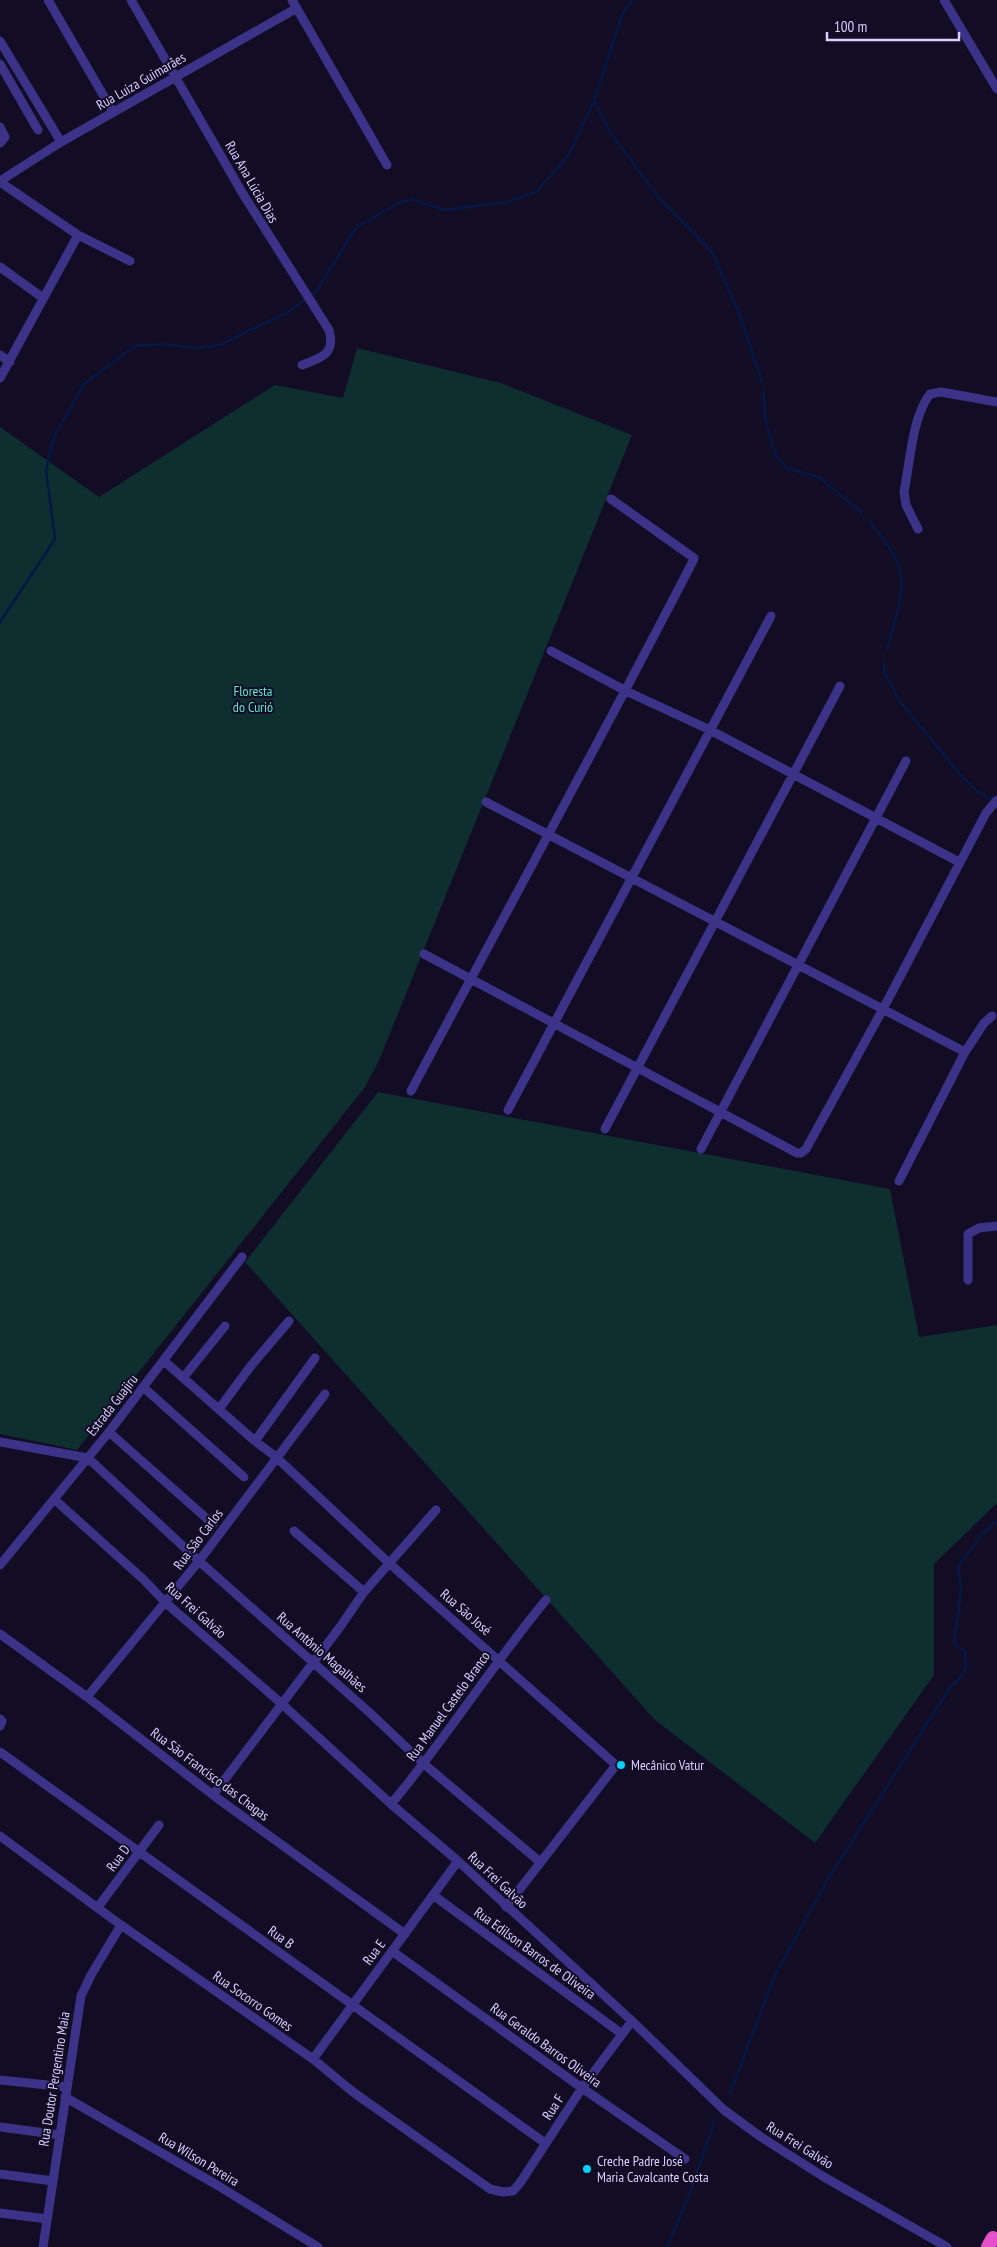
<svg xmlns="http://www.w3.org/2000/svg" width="997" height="2247" font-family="'PT Sans Narrow',sans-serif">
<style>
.green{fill:#0f2e30}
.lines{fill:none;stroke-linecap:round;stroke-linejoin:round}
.stream{stroke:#051845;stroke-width:2.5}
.minor{stroke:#3c3389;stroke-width:9}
.trunk{stroke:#e651ca;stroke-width:14}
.poi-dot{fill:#00d0fb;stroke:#120c25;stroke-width:2}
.labels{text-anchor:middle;stroke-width:4;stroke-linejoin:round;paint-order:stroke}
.street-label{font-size:14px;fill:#d9d0ff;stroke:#120c25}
.park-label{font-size:14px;fill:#51ebcf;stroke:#120c25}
.poi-label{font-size:14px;fill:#d9d0ff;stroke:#120c25;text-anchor:start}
</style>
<rect width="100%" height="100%" fill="#120c25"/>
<!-- green -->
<path class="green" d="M 357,348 L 501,383 L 632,435 L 378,1063 L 365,1087 L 77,1450 L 0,1434 L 0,427 L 99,497 L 275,385 L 343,398 Z
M 378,1092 L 890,1189 L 919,1337 L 997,1325 L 997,1503 L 934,1564 L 934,1675 L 815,1843 L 655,1720 L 245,1262 Z"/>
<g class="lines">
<!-- stream -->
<path class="stream" d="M 594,101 L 610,132 L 658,197 L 712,252 L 739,313 L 762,381
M 763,391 L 766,423 L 776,456 L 787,468 L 820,478 L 862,513
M 869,520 C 880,536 897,554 901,574 C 905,595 892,629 887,650
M 0,622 L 55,539 L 46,470 L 53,439 L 84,384 L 135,346 L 164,344 L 198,348 L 219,345 L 288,312 L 315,293 L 356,228 L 396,204 L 412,199 L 444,210 L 508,202 L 537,191 L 568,156 L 594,101 L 623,13 L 632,0
M 884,663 L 885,674 L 901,703 L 960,774 L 978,792 L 991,799
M 730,2093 L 775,1975 L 828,1879 L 951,1686 C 966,1673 967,1672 965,1652 L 954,1644 L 961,1591 L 958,1567 L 982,1534 L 997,1521
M 667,2247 L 689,2195 L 715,2120"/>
<!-- minor -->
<path class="minor" d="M 48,0 L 113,112
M 131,0 L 243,194 L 329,330 C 336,354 321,358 302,365
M 292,0 L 387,165
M 944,0 L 997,89
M 0,41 L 61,142
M 0,64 L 38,130
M 0,127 L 5,137 L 0,143
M 0,181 L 61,142 L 297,8
M 0,182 L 78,235 L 130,261
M 0,267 L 43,298
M 0,355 L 10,362
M 0,378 L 78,235
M 918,529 L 906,505 L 904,492 C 910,463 912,417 930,394 L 941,392 L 997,402
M 551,651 L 626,691 L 710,730 L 959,862
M 486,802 L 965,1052
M 424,954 L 797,1153 L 801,1153 L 806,1149 L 883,1009 L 986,813 L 997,800
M 411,1091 C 505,914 601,739 693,561 L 694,558 L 611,499
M 508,1110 L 771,616
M 605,1129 L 840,686
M 701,1149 L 906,761
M 899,1181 L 965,1052 L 984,1023 L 992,1016
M 968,1280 L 968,1234 L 979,1228 L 997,1226
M 164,1361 L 255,1441 L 276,1457 L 390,1564 L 616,1765 L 506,1907
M 183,1378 L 225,1326
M 143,1387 L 244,1477
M 219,1409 L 250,1367 L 289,1321
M 109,1432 L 213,1524
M 255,1441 L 315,1358
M 0,1442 L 88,1458 L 199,1561 L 370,1713 L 424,1764 L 540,1862
M 54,1499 L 143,1579 L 166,1603 L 282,1704 L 391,1804 L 458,1861 L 632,2021 L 724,2110 L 761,2137 L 824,2177 L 947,2247
M 294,1531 L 364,1592
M 0,1565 L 109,1432 L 242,1257
M 0,1634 L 87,1697 L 213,1795 L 405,1934
M 87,1697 L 199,1561 L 325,1394
M 0,1719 L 2,1721 L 0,1726
M 0,1752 L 545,2143
M 213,1795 L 340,1627 L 364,1592 L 436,1510
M 391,1804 C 446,1739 491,1666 546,1600
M 0,1836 L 121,1925 L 313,2059 L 353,2092 L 490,2189 L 503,2192 L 513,2191 L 520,2183 L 582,2088 L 632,2021
M 433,1895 L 622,2034
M 98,1907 L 159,1825
M 392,1951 L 582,2088 L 685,2159
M 313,2059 L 458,1861
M 0,2080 L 66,2087
M 65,2097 L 217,2185 L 318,2247
M 0,2127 L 60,2135
M 0,2174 L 53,2181
M 0,2213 L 47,2219
M 43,2247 L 81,1996 L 91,1975 L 121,1925"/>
<!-- trunk -->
<path class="trunk" d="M 988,2247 L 993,2238"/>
</g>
<!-- markers -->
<g class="poi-dot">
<circle cx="621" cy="1765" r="5"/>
<circle cx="587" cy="2169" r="5"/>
</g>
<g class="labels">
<!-- street labels -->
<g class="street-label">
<text transform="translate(141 81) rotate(-30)" y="5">Rua Luiza Guimarães</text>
<text transform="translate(252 182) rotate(60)" y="5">Rua Ana Lúcia Dias</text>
<text transform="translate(112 1405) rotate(-52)" y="5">Estrada Guajiru</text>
<text transform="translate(198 1539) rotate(-53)" y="5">Rua São Carlos</text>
<text transform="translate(196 1610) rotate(42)" y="5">Rua Frei Galvão</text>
<text transform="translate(466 1612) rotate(41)" y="5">Rua São José</text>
<text transform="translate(322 1652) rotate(41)" y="5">Rua Antônio Magalhães</text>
<text transform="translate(448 1706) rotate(-54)" y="5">Rua Manuel Castelo Branco</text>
<text transform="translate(210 1774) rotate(37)" y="5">Rua São Francisco das Chagas</text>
<text transform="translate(118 1858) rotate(-54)" y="5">Rua D</text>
<text transform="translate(498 1880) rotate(43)" y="5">Rua Frei Galvão</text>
<text transform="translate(281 1937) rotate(36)" y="5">Rua B</text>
<text transform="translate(374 1952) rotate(-53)" y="5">Rua E</text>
<text transform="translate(535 1953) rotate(36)" y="5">Rua Edilson Barros de Oliveira</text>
<text transform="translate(253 2001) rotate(35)" y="5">Rua Socorro Gomes</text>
<text transform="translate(546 2045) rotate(36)" y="5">Rua Geraldo Barros Oliveira</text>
<text transform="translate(54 2079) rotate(-81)" y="5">Rua Doutor Pergentino Maia</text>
<text transform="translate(553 2107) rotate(-57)" y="5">Rua F</text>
<text transform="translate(800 2145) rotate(32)" y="5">Rua Frei Galvão</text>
<text transform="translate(199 2159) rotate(31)" y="5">Rua Wilson Pereira</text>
</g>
<!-- park labels -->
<g class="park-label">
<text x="253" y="696">Floresta<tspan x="253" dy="16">do Curió</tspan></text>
</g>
<!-- poi labels -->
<g class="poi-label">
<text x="631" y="1770">Mecânico Vatur</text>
<text x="597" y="2166">Creche Padre José<tspan x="597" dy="16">Maria Cavalcante Costa</tspan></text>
</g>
</g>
<!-- scale -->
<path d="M827 32v8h132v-8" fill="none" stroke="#d9d0ff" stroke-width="2.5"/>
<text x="834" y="32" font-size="15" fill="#d9d0ff" stroke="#120c25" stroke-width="4" paint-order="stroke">100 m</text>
</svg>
